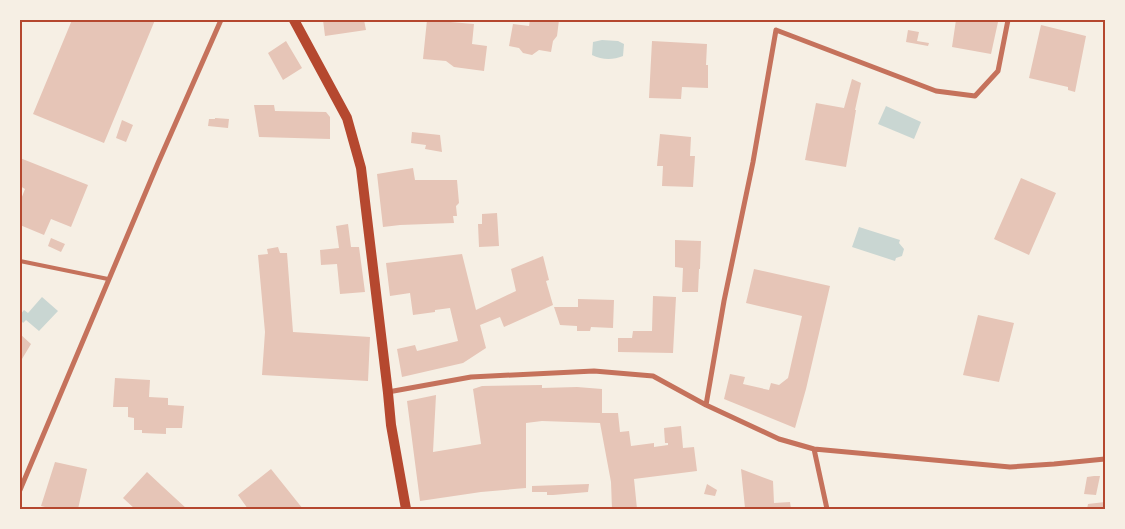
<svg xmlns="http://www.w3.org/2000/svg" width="1125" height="529" font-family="'DM Sans',sans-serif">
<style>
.water{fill:#c9d6d2}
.building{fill:#e6c5b7}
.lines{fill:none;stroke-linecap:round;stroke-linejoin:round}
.service{stroke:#c5725c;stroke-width:4}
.minor{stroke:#c5725c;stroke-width:5}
.secondary{stroke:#b5482f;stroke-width:10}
.neatline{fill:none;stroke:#b5482f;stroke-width:2}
</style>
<rect width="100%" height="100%" fill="#f6efe4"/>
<!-- water -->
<path class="water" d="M 602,40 L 618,41 L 624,44 L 623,56 C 613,60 602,60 592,55 L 593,42 Z
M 886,106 L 921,122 L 914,139 L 878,124 Z
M 859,227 L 900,240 L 899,243 L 904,249 L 902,256 L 896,258 L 895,261 L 852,247 Z
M 42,297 L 58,311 L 39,331 L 26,320 L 23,323 L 20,319 L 20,315 L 24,310 L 28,313 Z"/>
<!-- building -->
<path class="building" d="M 72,20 L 155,20 L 104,143 L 33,114 Z
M 323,20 L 364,20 L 366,30 L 325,36 Z
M 427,20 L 474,24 L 472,44 L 487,46 L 484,71 L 454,67 L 446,61 L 423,59 Z
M 530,20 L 559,20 L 557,36 L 553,41 L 551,52 L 539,50 L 532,55 L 523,53 L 519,48 L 509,46 L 513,24 L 529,26 Z
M 956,20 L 988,20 L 998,22 L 991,54 L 952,47 Z
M 1041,25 L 1086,36 L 1075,92 L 1068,90 L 1068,87 L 1029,78 Z
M 908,30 L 919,32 L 917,41 L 929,43 L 928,46 L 906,42 Z
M 286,41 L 302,68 L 283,80 L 268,53 Z
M 652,41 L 707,44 L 706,65 L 708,65 L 708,88 L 682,87 L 681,99 L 649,98 Z
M 852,79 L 861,83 L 855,110 L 856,110 L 846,167 L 805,160 L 816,103 L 844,108 Z
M 254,105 L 274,105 L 275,111 L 326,112 L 330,117 L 330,139 L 259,137 Z
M 215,118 L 229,119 L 228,128 L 208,126 L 209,119 L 215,119 Z
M 122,120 L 133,125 L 126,142 L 116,138 Z
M 412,132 L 440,135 L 442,152 L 425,149 L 426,145 L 411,143 Z
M 660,134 L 691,137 L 690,156 L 695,156 L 693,187 L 662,186 L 663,166 L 657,166 Z
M 20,158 L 88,185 L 71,227 L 51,219 L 44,235 L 20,225 L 20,202 L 25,189 L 20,186 Z
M 413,168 L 415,180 L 457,180 L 459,203 L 456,206 L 457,216 L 453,216 L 454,223 L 400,225 L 383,227 L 377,174 Z
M 1021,178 L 1056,193 L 1029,255 L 994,239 Z
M 497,213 L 499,246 L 479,247 L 478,224 L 482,224 L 482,214 Z
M 348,224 L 351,247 L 359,247 L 365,292 L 340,294 L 337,264 L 321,265 L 320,250 L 339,248 L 336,226 Z
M 51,238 L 65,244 L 61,252 L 48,246 Z
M 675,240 L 701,241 L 700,269 L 699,269 L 698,292 L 682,292 L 683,268 L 675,267 Z
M 278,247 L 280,253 L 287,253 L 293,332 L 370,337 L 368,381 L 262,375 L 265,332 L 258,255 L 268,254 L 267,249 Z
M 462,254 L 476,310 L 516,291 L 511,269 L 543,256 L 549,280 L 546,281 L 553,305 L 504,327 L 500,317 L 480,325 L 486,348 L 463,363 L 402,377 L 397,349 L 415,345 L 417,351 L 458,341 L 450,308 L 435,310 L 435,312 L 413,315 L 410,293 L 390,296 L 386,263 Z
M 754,269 L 830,286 L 806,389 L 795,428 L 724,399 L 730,374 L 745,377 L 743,384 L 769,390 L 771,383 L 779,385 L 788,378 L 802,316 L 746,303 Z
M 653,296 L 676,297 L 673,353 L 618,352 L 618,338 L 632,338 L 633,331 L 652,331 Z
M 578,299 L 614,300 L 613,328 L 591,327 L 590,331 L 577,331 L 577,326 L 560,325 L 554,307 L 578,307 Z
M 978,315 L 1014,323 L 999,382 L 963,375 Z
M 20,334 L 31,344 L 22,359 L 22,384 L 20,386 Z
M 115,378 L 150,380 L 149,397 L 168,398 L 168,405 L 184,406 L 182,428 L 166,428 L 166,434 L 142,433 L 142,430 L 134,430 L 134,418 L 128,417 L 128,407 L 113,407 Z
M 542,385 L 542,388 L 577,387 L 602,389 L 602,413 L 618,413 L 620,432 L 629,431 L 631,446 L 654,443 L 654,447 L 668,445 L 668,443 L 665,443 L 664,428 L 681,426 L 683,448 L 694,447 L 697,471 L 634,479 L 637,509 L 612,509 L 611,482 L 600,423 L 542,421 L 526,423 L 526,488 L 481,492 L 420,501 L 407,401 L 436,395 L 433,452 L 481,444 L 473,389 L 482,386 Z
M 55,462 L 87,469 L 78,509 L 53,509 L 41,506 Z
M 271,469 L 303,509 L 248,509 L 238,495 Z
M 741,469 L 773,481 L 774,503 L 790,502 L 791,509 L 745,508 Z
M 147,472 L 162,486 L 187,509 L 135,509 L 123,498 Z
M 1094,476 L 1100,476 L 1096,495 L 1084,494 L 1087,477 Z
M 589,484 L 588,492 L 553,495 L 547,495 L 547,492 L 532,492 L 532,486 Z
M 707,484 L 717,490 L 715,496 L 704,494 Z
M 1105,502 L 1105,509 L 1087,509 L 1088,504 Z"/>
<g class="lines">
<!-- service -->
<path class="service" d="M 20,261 L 108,279"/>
<!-- minor -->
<path class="minor" d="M 388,392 L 471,377 L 594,371 L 653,376 L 706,405 L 779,439 L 814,449 L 1010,467 L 1054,464 L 1105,459
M 706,405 L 724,301 L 753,162 L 776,30 L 936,91 L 975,96 L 998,71 L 1008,20
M 814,449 L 827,509
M 20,490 L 158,163 L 221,20"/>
<!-- secondary -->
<path class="secondary" d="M 294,20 L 347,118 L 361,168 L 388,393 L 391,425 L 406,509"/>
</g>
<!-- border -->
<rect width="1125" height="529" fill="none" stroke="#f6efe4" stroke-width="42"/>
<rect x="21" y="21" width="1083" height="487" class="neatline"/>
</svg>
